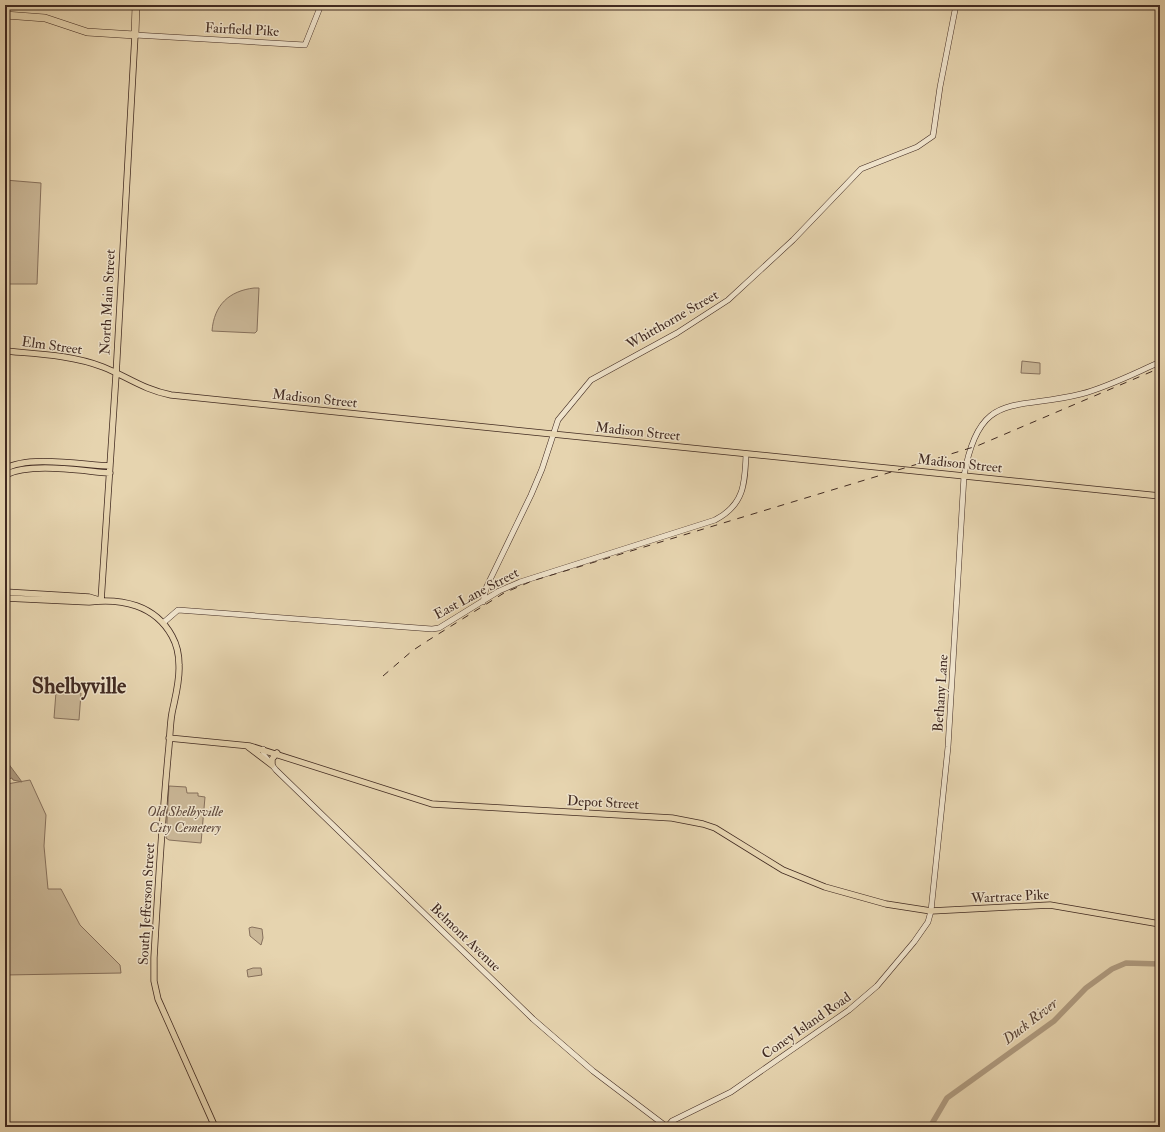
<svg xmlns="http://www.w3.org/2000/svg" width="1165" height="1132" font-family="'IM FELL Double Pica',serif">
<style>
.green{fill:#cab797;stroke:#86705c}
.water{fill:#ae9a7f;stroke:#826d59}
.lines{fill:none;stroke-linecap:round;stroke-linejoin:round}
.river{stroke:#ae9a7f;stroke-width:5.5}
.secondary-casing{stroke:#412a21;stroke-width:6}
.primary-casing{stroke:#412a21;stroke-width:7}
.highway-casing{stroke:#412a21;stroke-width:8}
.secondary{stroke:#efe3cb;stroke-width:5}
.primary{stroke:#e6d4af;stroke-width:5.5}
.highway{stroke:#e6d4af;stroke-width:7}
.rail{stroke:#412a21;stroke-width:1;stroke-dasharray:7 7;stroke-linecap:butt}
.labels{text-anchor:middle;stroke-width:3;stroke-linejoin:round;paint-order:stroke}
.street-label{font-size:14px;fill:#412a21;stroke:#efe3cb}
.park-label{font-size:14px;font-style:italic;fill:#5c4639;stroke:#efe3cb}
.water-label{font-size:15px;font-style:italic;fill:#5c4638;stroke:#efe3cb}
.town-label{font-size:22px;font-weight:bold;fill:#412a21;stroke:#efe3cb}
</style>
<rect width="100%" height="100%" fill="#e6d4af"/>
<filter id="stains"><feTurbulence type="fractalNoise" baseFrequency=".005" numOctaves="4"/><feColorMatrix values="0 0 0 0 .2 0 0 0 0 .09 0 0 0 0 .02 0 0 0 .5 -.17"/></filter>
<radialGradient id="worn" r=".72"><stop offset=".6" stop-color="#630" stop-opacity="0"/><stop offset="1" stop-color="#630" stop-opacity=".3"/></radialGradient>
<!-- green -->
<path class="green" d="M 5,180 L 41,183 L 37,284 L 5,284 Z
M 254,288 L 259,288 L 257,331 L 255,333 L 212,331 C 214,305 229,291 254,288 Z
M 1022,361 L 1040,363 L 1040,374 L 1021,373 Z
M 56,692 L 81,693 L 79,720 L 54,718 Z
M 30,780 L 46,815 L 44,846 L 48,889 L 61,889 L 80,925 L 120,965 L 121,973 L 5,975 L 5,838 C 10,820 11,804 7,784 Z
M 169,786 L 186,787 L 187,793 L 198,793 L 198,796 L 205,797 L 201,843 L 169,840 L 166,838 Z
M 252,927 L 262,929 L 263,938 L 261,945 L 250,936 L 249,928 Z
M 253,968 L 261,968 L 262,975 L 248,977 L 247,970 Z"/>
<!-- water -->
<path class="water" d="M 5,759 L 22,782 L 13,780 L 12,778 L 6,780 L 7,784 L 5,785 Z
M 7,784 C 11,803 10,820 5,838 L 5,785 Z"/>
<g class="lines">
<!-- river -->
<path class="river" d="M 930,1127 L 947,1098 L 1054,1021 L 1086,988 L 1112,969 L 1126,963 L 1160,964"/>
<!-- secondary casing -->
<g class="secondary-casing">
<path id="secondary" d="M 135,35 L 305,45 L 321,5
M 483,602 L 486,588 L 531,495 L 542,469 L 558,420 L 591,380 L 677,333 L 728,300 L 793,240 L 861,169 L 917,147 L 933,136 L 940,87 L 956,5
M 163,623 L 178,610 L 432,629 L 439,628 L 499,591 L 520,582 L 715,520 C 744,505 745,484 746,454
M 263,749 L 264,755 L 276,770 L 533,1019 L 593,1071 L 667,1127
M 667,1127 L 672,1121 L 731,1092 L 849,1010 L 877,986 L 914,942 L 928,922 L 931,911 L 948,747 L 964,476 C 979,389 1014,411 1081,394 C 1108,387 1135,373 1160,362"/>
</g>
<!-- primary casing -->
<g class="primary-casing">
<path id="primary" d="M 5,351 C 37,354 72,355 103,367 C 126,376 144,390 171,395 L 1160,496
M 5,469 C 28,455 83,465 110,466
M 5,475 C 31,462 81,471 110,473
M 5,592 L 89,597 L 99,600
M 5,598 L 89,602 C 122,598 155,605 172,636 C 177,645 179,656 179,665 C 180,681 175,698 172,713 C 170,724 170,735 169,746 C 162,817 158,887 154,958 L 154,981 L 158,999 L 215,1127
M 101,601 L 116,375 L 135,35
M 169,738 L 250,746 L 432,804 L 672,818 L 703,824 L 715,828 L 783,870 L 825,887 L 886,904 L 931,911 L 1050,905 L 1160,924
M 247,746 L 272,765 L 272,759 L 277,753"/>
</g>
<!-- highway casing -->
<g class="highway-casing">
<path id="highway" d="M 5,15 L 45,18 L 87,32 L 135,35 L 136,5"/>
</g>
<!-- secondary -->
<use href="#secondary" class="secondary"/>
<!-- primary -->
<use href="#primary" class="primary"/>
<!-- highway -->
<use href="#highway" class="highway"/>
<!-- rail -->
<path class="rail" d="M 383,676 L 412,651 L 424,643 L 504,593 L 532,581 L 977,446 L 1160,368"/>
</g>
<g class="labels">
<!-- street labels -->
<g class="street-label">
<text transform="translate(242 29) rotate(3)" y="5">Fairfield Pike</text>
<text transform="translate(107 302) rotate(-87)" y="5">North Main Street</text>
<text transform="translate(672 319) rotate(-30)" y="5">Whitthorne Street</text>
<text transform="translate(52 345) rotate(8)" y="5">Elm Street</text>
<text transform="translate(315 398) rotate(6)" y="5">Madison Street</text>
<text transform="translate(638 431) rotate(6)" y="5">Madison Street</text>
<text transform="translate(960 463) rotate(6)" y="5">Madison Street</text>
<text transform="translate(476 593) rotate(-28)" y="5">East Lane Street</text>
<text transform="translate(940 693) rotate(-86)" y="5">Bethany Lane</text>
<text transform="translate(603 802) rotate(3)" y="5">Depot Street</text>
<text transform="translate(1010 896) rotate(-3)" y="5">Wartrace Pike</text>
<text transform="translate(146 904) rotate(-87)" y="5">South Jefferson Street</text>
<text transform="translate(466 937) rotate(44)" y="5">Belmont Avenue</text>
<text transform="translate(806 1025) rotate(-35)" y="5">Coney Island Road</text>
</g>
<!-- park labels -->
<g class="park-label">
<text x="185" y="816">Old Shelbyville<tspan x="185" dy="16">City Cemetery</tspan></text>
</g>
<!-- water labels -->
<g class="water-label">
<text transform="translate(1030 1021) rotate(-38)" y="5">Duck River</text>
</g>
<!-- town labels -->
<g class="town-label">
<text x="79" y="693">Shelbyville</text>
</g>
</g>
<!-- margin -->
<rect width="1165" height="1132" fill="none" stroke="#e6d4af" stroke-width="20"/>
<rect x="6" y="6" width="1153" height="1120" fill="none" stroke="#412a21" stroke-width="2"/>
<rect x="10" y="10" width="1145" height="1112" fill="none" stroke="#412a21"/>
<rect width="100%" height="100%" filter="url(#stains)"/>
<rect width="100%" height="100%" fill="url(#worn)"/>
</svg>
